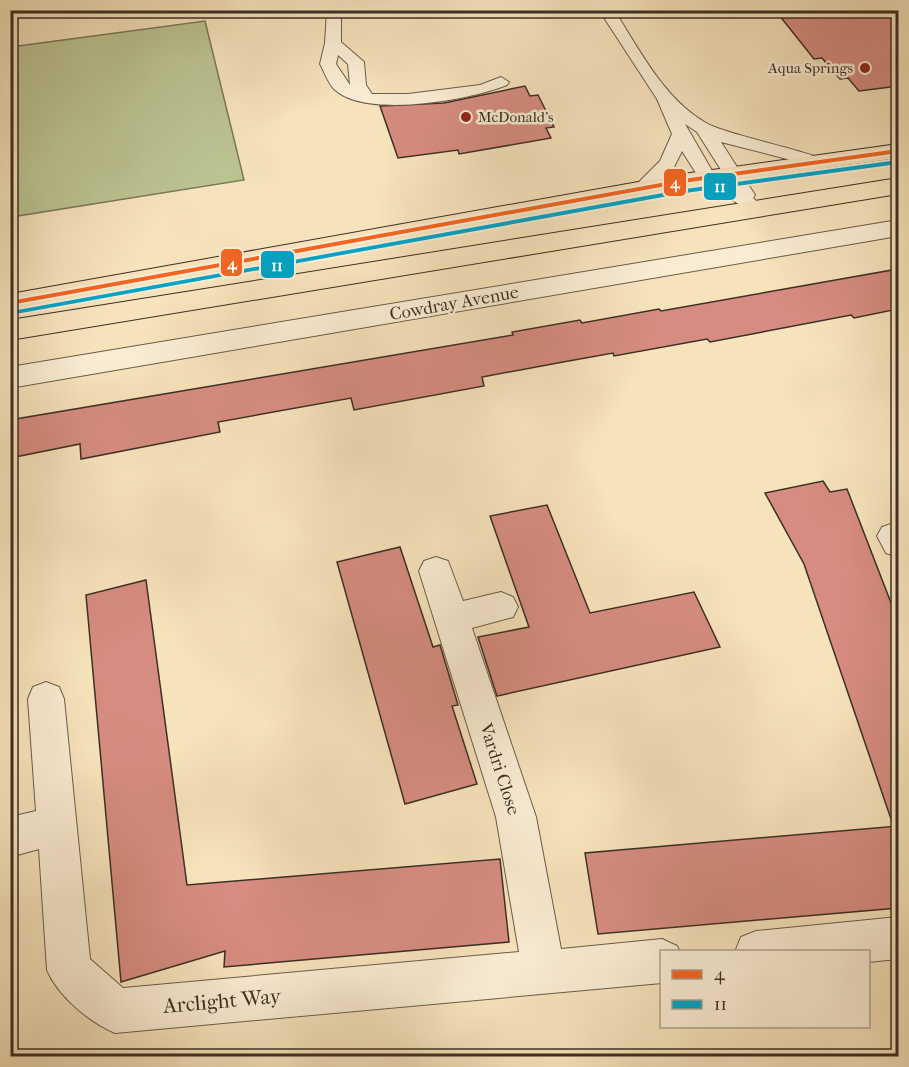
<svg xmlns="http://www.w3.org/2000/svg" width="909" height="1067" font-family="'IM FELL French Canon',serif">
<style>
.green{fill:#bbc391;stroke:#7c795b;stroke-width:1.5}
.building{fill:#d68c80;stroke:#3c2f25;stroke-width:1.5}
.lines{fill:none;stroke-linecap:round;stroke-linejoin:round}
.lane-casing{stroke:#6a5c4a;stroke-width:2}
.street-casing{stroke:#6a5c4a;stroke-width:2}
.primary-casing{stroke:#3c2f25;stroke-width:2}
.lane{fill:#f9ecd3;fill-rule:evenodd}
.street{fill:#f9ecd3;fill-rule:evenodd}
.primary{fill:#f6e2bb;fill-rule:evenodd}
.bus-1-casing{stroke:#f9ecd3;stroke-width:4}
.bus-2-casing{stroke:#f9ecd3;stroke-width:4}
.bus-1{fill:#f26522;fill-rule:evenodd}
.bus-2{fill:#03a3c6;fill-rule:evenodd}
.poi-dot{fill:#8f2418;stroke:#f9ecd3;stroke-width:2}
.labels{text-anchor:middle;stroke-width:5;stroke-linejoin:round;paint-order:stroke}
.far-poi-label{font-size:15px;fill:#3c2f25;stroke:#f9ecd3;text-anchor:end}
.street-label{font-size:18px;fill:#3c2f25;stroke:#f9ecd3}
.near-street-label{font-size:21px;fill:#3c2f25;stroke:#f9ecd3}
.line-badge{stroke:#f9ecd3;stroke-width:2}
.badge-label{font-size:16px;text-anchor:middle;font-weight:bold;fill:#fff}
</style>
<rect width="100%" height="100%" fill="#f6e2bb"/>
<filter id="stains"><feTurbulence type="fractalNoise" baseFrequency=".00333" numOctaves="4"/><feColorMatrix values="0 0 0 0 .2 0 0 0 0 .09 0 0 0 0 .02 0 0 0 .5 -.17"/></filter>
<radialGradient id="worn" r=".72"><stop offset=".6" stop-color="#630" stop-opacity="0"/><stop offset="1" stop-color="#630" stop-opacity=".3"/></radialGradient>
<!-- green -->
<path class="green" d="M 205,21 L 244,180 L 11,217 L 11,47 Z"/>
<!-- building -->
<path class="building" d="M 775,10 L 898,10 L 898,86 L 859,91 L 848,78 L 840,79 L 822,58 L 814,59 Z
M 525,86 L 530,96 L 538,95 L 554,127 L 546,128 L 551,138 L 459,154 L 458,150 L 398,158 L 380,106 L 444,103 Z
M 898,269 L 898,309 L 854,318 L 851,315 L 710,342 L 707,339 L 614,356 L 613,353 L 563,362 L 482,377 L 484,386 L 354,410 L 351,398 L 218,422 L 220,432 L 81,459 L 80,444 L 10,458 L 10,420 L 513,335 L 512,332 L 580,320 L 582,323 L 659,309 L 661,311 Z
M 823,481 L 830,492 L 847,489 L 898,621 L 898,821 L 892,822 L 804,564 L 765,493 Z
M 547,505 L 590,613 L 694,592 L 720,647 L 497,696 L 478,637 L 529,627 L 490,516 Z
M 400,547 L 433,647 L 440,645 L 458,705 L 452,706 L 477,784 L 405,804 L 337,562 Z
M 146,580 L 187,885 L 500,859 L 509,942 L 224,967 L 225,951 L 121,982 L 86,595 Z
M 898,826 L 898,908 L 598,934 L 585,853 Z"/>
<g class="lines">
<!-- lane casing -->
<g class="lane-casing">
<path id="lane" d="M 327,10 L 341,10 L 341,42 L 364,62 L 366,85 L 372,94 L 408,94 L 480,85 L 501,77 L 509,82 L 507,85 C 470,100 365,119 334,89 C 328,83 324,71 320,64 L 325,43 ZM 338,55 L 348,64 L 350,85 L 336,64 Z
M 599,10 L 614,10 C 640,50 663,98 706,123 C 727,135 821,154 827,162 L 818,167 L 721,142 L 755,195 L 753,198 L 764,208 L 755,214 L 701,181 L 682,151 L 674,167 L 647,193 L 635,193 L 632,189 L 660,161 L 672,134 L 657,99 ZM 685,124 L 697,132 L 730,184 L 714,174 Z"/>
</g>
<!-- street casing -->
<g class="street-casing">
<path id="street" d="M 898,220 L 898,236 L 10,388 L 10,367 Z
M 894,523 L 898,524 L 898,557 L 886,553 L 877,536 L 882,527 Z
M 436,557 L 448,561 L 463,601 L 501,592 L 513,597 L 518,607 L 513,617 L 472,628 L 536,817 L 561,949 L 662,939 L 677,946 L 680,952 L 662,952 L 662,983 L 115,1033 C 89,1022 58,996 47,970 L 39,849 L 10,857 L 10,817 L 36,811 L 28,699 L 33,687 L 46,682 L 59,687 L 64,699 L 90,959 L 123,988 L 519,952 L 496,817 L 419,571 L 424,561 Z
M 898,917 L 898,959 L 868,962 L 868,952 L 735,952 L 741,937 L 756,931 Z"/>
</g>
<!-- primary casing -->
<g class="primary-casing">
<path id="primary" d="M 898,144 L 898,158 L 683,188 L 10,312 L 10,294 L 683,174 Z
M 898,178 L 898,194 L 10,340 L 10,320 Z"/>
</g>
<!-- lane -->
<use href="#lane" class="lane"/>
<!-- street -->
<use href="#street" class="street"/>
<!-- primary -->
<use href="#primary" class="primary"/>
<!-- bus-1 casing -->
<g class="bus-1-casing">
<path id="bus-1" d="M 898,149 L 898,153 L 683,183 L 10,305 L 10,301 L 683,179 Z"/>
</g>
<!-- bus-2 casing -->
<g class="bus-2-casing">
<path id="bus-2" d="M 898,160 L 898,164 L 685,193 L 10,315 L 10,311 L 12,311 L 685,189 Z"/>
</g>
<!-- bus-1 -->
<use href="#bus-1" class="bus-1"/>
<!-- bus-2 -->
<use href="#bus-2" class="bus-2"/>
</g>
<!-- markers -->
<g class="poi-dot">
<circle cx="865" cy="68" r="6"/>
<circle cx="466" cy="117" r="6"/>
</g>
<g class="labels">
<!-- far-poi labels -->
<g class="far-poi-label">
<text x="853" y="73">Aqua Springs</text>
<text x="478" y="122" text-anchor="start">McDonald's</text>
</g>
<!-- street labels -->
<g class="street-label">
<text transform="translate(454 303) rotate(-10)" y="6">Cowdray Avenue</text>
<text transform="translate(500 769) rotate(72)" y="6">Vardri Close</text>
</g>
<!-- near-street labels -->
<g class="near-street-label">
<text transform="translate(222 1001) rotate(-5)" y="7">Arclight Way</text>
</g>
</g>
<g class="line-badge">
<rect x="663" y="168" width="24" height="29" rx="6" fill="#f26522"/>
<rect x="703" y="172" width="34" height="29" rx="6" fill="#03a3c6"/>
<rect x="220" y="248" width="23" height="29" rx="6" fill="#f26522"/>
<rect x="260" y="250" width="35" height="29" rx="6" fill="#03a3c6"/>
</g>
<g class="badge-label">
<text x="675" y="188">4</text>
<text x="720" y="192">11</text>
<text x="232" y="269">4</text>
<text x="277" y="271">11</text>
</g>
<!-- margin -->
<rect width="909" height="1067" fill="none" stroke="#f6e2bb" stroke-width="36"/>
<rect x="12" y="12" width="885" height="1043" fill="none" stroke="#3c2f25" stroke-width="3"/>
<rect x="18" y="18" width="873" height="1031" fill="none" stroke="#3c2f25" stroke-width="1.5"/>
<!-- legend -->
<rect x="660" y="950" width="210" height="78" fill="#f9ecd3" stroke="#ada08d" stroke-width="1.5"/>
<rect x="672" y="970" width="30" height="9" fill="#f26522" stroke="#ada08d" stroke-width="1.5"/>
<text x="714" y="980" font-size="18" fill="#3c2f25">4</text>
<rect x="672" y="1000" width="30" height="9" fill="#03a3c6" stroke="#ada08d" stroke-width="1.5"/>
<text x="714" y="1010" font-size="18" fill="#3c2f25">11</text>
<rect width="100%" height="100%" filter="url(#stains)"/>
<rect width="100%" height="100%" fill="url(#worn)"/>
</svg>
